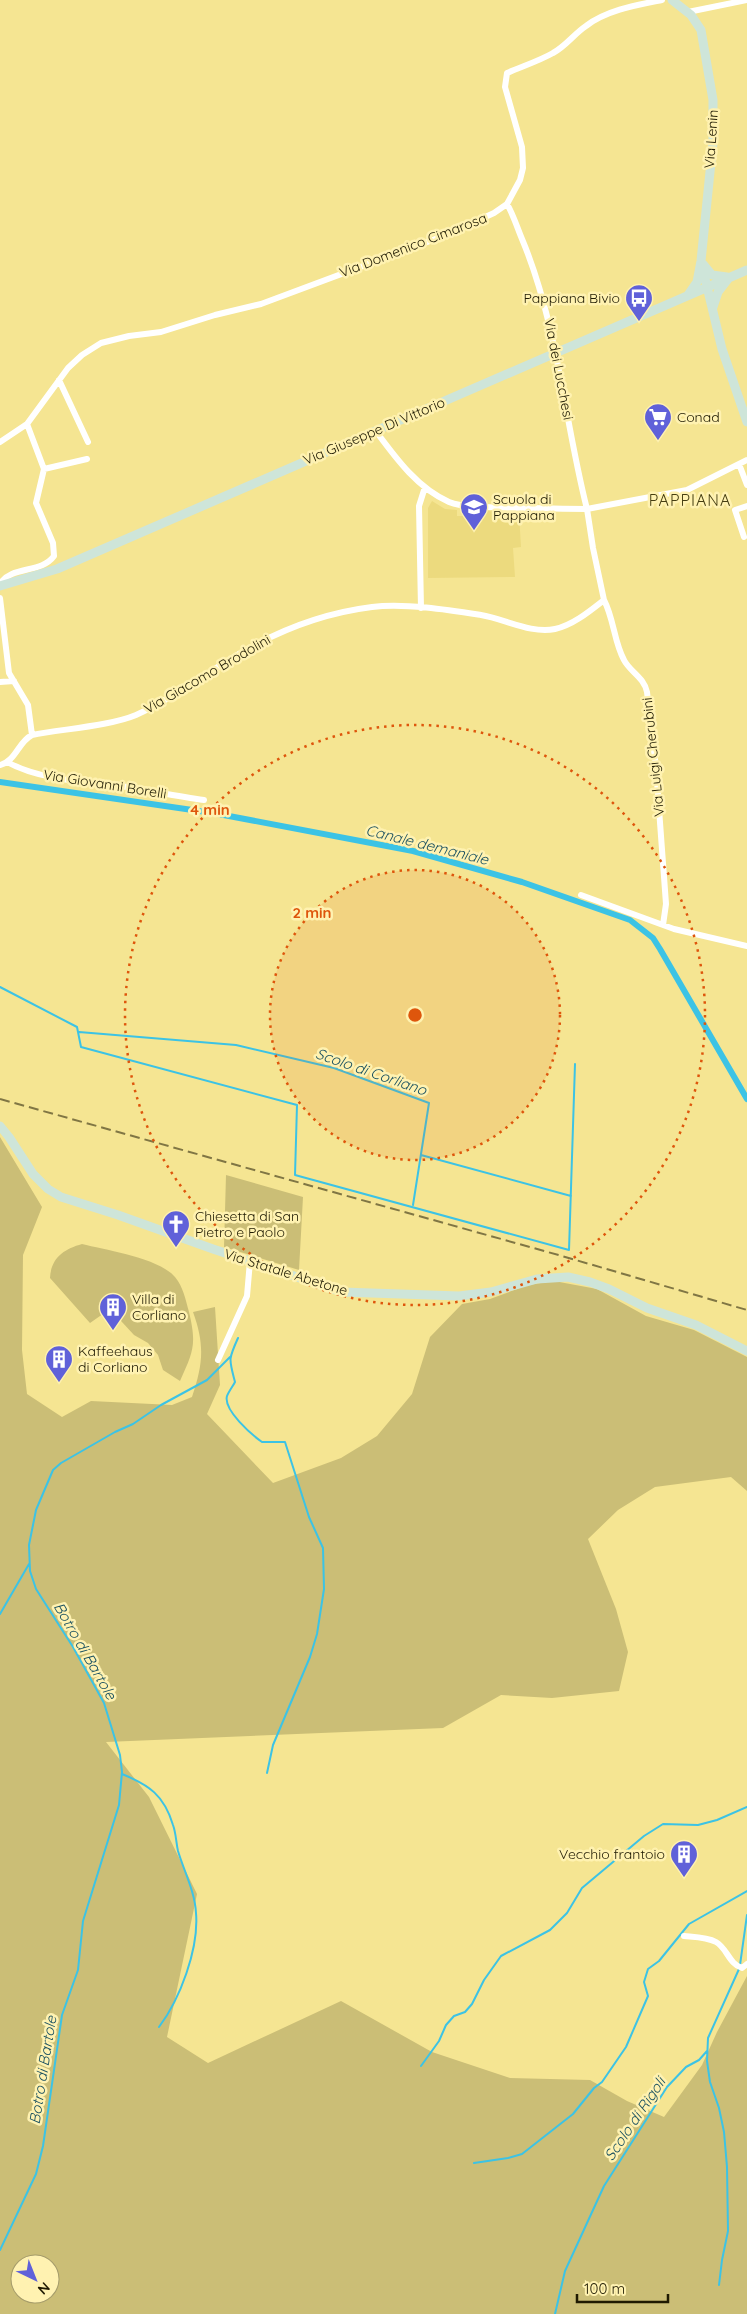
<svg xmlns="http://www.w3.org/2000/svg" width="747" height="2314" font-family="Quicksand,sans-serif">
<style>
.built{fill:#ecda7e}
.green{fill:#cbbe76;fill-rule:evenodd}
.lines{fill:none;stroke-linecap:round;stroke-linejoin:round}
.stream{stroke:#3cc3e5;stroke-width:2}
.canal{stroke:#3cc3e5;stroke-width:6}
.street{stroke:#fff;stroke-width:6}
.secondary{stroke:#cee5d9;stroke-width:9}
.rail{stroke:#807644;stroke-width:2;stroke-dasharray:10 5;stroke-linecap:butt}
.ring{fill:none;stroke:#de560c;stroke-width:2.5;stroke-dasharray:2.5 5}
.labels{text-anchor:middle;stroke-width:5;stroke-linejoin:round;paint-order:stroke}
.street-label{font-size:14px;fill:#1f1a02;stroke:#fff2b1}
.poi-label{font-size:14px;fill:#1f1a02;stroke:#fff2b1;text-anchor:start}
.water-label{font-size:15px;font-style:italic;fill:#1b5160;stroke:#fff2b1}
.quarter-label{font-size:16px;letter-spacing:1px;fill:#463e11;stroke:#fff2b1}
.centre{fill:#de560c;stroke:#fff2b1;stroke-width:2.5}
.ring-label{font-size:15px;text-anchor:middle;font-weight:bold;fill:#de560c;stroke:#fff2b1;stroke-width:5;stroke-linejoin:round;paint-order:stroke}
</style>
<rect width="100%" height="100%" fill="#f5e592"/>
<!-- built -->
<path class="built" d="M 432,501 L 445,509 L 457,510 L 457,516 L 470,516 L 471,510 L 519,513 L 521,547 L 513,548 L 515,577 L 428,578 L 428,508 Z"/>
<!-- green -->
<path class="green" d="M 0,1137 L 42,1207 L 23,1255 L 22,1350 L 27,1394 L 62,1417 L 91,1401 L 172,1405 L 192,1397 C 203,1364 205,1345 193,1312 L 215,1307 L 220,1385 L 207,1414 L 273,1483 L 341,1458 L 377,1436 L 412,1394 L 430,1337 L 462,1304 L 490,1299 L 528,1285 L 554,1281 L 597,1289 L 646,1316 L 694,1330 L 747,1357 L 747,1491 L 731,1477 L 655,1487 L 618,1510 L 588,1539 L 616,1609 L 628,1652 L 619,1691 L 552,1698 L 501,1695 L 443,1728 L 106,1742 L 149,1797 L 197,1894 L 167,2037 L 208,2063 L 341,2001 L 432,2052 L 510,2078 L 590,2080 L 627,2101 L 664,2117 L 702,2065 L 717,2032 L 747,1976 L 747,2314 L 0,2314 ZM 20,2264 L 50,2264 L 50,2294 L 20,2294 Z
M 226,1175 L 303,1197 L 299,1270 L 224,1247 Z
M 82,1244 C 106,1250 159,1258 175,1277 C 183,1286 186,1301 189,1312 C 197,1345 193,1352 180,1381 L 163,1370 L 158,1355 L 148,1343 L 134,1335 L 110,1309 L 90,1323 L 50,1278 C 51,1258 64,1249 82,1244 Z"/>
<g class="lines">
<!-- stream -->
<path class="stream" d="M 0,987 L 77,1027 L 81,1047 L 297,1105 L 295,1175 L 569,1250 L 575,1064
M 79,1032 L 236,1045 L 334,1068 L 429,1103 L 413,1205
M 421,1155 L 571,1196
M 238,1338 C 228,1360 229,1359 235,1382 C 233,1386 229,1391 227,1396 C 223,1410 252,1435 262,1442 L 285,1442 L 309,1517 L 323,1548 L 324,1589 L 317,1634 L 310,1657 L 273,1745 L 267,1773
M 0,1614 L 29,1564
M 122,1774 C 149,1785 164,1795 173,1825 C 176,1833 176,1842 178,1851 C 184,1871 195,1892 196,1913 C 199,1949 180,1999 159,2027
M 740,1965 L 747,1915
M 421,2066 L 439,2041 L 446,2025 L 454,2016 L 465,2012 L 472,2004 L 484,1980 L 501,1956 L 550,1930 L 567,1913 L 582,1888 L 644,1836 L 663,1824 L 698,1825 L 717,1820 L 747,1807
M 474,2163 L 508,2158 L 522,2154 L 573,2114 L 594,2088 L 602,2082 L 626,2047 L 648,1996 L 644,1982 L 648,1969 L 659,1961 L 689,1924 L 747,1891
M 0,2250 L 36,2174 L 43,2146 L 62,2015 L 78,1970 L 83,1921 L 119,1805 L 122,1772 L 120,1755 L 104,1703 L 73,1647 L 36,1589 L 30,1571 L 29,1545 L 36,1510 L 53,1470 L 61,1463 L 115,1432 L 133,1424 L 161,1405 L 207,1380 L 230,1357
M 719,2285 L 722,2260 L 728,2231 L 727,2167 L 724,2132 L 719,2108 L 710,2082 L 707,2061 L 708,2038 L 739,1969
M 555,2314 L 565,2271 L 604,2186 L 667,2087 L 686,2067 L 699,2060 L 707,2051"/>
<!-- canal -->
<path class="canal" d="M 0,782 L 213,813 L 413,851 L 522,882 L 630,920 L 653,938 L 660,949 L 747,1099"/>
<!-- street -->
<path class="street" d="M 688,12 L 747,0
M 59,380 L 88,442
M 375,430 C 395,457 417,488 449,502 C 460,507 475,506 487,507 C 520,508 554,509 587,509 C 564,419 558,325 522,239 C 517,227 513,214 507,204
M 0,442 L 27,424 L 68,368 L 82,355 L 101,343 L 129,336 L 161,332 L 215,315 L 261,304 L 446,235 L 494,213 L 507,204 L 520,180 L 523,168 L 522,147 L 505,87 L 507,73 C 523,66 539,61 553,53 C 566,46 574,34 586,26 C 607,10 637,5 662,0
M 739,464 L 747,485
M 44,469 L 87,459
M 744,537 L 735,510 L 747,506
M 0,584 C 12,565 41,574 54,556 L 53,543 L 36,503 L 44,469 L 27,424
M 0,598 L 9,673 L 28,705 L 32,735
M 604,600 C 614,619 614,642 624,660 C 630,672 644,677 647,692 L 656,768 L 666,904 L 663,925
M 421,608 L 419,506 L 425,487
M 0,682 L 14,681
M 7,762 C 43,782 95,782 135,788 C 158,792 181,797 204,800
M 0,765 C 16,761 18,742 32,735 C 62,729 110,726 136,715 C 179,696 216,665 257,644 C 293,625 332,612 372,607 C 405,603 449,610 481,615 C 505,619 531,634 555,629 C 573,625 590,611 604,600 L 593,548 L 587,509 L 687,490 L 747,460
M 581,895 L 674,929 L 747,946
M 218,1360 L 247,1296 L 250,1261
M 684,1936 C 695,1937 707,1937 716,1942 C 727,1948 729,1964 742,1968 L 747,1964"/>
<!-- secondary -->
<path class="secondary" d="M 672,0 L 691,15 L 701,30 L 713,100 L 713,142 L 701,261 L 697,282 L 688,295
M 703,264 L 712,275 L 727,277
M 702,266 L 722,349 L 747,422
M 713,307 L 718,292 L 728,279
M 0,586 L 57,569 L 747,270
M 0,1126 L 9,1137 L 33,1174 L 48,1189 L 61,1197 L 118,1215 L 213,1249 L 342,1292 L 459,1296 L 491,1292 L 537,1279 L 568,1277 L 590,1282 L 609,1289 L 647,1308 L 696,1325 L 747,1351"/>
<!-- rail -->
<path class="rail" d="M 0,1099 L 562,1256 L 747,1310"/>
</g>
<!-- distance rings -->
<circle cx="415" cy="1015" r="145" fill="#de560c" fill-opacity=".12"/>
<g class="ring">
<circle cx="415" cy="1015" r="145"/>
<circle cx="415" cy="1015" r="290"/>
</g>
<!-- icons -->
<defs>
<g id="bus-pin" transform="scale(1.4375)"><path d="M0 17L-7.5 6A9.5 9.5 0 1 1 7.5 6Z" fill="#6061d9" stroke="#fff2b1"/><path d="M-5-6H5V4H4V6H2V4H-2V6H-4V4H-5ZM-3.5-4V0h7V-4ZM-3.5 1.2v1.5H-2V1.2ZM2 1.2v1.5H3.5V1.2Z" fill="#fff"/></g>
<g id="supermarket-pin" transform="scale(1.4375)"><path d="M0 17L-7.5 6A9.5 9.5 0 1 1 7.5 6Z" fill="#6061d9" stroke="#fff2b1"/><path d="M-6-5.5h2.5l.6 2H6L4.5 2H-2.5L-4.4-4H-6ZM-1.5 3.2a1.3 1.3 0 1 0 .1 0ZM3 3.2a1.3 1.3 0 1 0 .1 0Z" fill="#fff"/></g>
<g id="school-pin" transform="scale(1.4375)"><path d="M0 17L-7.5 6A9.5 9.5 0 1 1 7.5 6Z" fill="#6061d9" stroke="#fff2b1"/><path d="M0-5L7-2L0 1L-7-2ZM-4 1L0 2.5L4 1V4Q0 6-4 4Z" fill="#fff"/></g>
<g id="church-pin" transform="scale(1.4375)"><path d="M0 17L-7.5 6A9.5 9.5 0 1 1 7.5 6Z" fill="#6061d9" stroke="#fff2b1"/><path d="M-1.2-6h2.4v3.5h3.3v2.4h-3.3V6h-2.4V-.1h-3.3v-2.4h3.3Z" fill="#fff"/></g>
<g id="building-pin" transform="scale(1.4375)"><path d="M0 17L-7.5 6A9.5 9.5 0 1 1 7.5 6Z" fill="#6061d9" stroke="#fff2b1"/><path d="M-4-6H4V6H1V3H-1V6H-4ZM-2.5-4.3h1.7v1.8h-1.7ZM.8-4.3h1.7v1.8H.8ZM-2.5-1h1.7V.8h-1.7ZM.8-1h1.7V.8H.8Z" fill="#fff"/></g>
</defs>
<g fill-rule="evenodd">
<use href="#bus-pin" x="639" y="298"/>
<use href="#supermarket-pin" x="658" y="417"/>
<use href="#school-pin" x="474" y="507"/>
<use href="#church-pin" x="176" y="1224"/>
<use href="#building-pin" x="113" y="1307"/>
<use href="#building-pin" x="59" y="1359"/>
<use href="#building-pin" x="684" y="1854"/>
</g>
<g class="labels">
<!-- street labels -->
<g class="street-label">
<text transform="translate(711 139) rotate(-86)" y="5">Via Lenin</text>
<text transform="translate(413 245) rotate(-21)" y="5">Via Domenico Cimarosa</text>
<text transform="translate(559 369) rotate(79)" y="5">Via dei Lucchesi</text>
<text transform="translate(374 431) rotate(-23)" y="5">Via Giuseppe Di Vittorio</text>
<text transform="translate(207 674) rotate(-30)" y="5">Via Giacomo Brodolini</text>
<text transform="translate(653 757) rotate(-96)" y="5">Via Luigi Cherubini</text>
<text transform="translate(105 784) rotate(9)" y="5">Via Giovanni Borelli</text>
<text transform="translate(286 1272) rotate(17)" y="5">Via Statale Abetone</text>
</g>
<!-- poi labels -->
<g class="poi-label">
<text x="620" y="303" text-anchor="end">Pappiana Bivio</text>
<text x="677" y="422">Conad</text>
<text x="493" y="504">Scuola di<tspan x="493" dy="16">Pappiana</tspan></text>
<text x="195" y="1221">Chiesetta di San<tspan x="195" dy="16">Pietro e Paolo</tspan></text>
<text x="132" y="1304">Villa di<tspan x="132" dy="16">Corliano</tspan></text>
<text x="78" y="1356">Kaffeehaus<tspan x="78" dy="16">di Corliano</tspan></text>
<text x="665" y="1859" text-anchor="end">Vecchio frantoio</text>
</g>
<!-- water labels -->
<g class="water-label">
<text transform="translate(427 845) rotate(14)" y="5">Canale demaniale</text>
<text transform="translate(371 1072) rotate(19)" y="5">Scolo di Corliano</text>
<text transform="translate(85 1651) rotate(60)" y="5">Botro di Bartole</text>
<text transform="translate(43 2070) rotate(-81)" y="5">Botro di Bartole</text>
<text transform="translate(635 2119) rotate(-56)" y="5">Scolo di Rigoli</text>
</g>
<!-- quarter labels -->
<g class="quarter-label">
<text x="690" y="506">PAPPIANA</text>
</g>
</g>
<circle cx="415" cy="1015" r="8" class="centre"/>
<g class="ring-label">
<text x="210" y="815">4 min</text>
<text x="312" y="918">2 min</text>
</g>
<!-- north arrow -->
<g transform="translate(35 2279) rotate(137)"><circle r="24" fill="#fff2b1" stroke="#a59c6b"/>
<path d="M0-4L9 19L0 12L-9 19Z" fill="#6061d9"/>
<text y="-8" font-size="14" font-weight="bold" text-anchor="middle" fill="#1f1a02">N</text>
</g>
<!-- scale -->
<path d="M577 2294v8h91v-8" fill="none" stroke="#1f1a02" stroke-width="2.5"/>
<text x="584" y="2294" font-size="15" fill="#1f1a02" stroke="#fff2b1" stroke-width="4" paint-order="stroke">100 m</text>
</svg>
